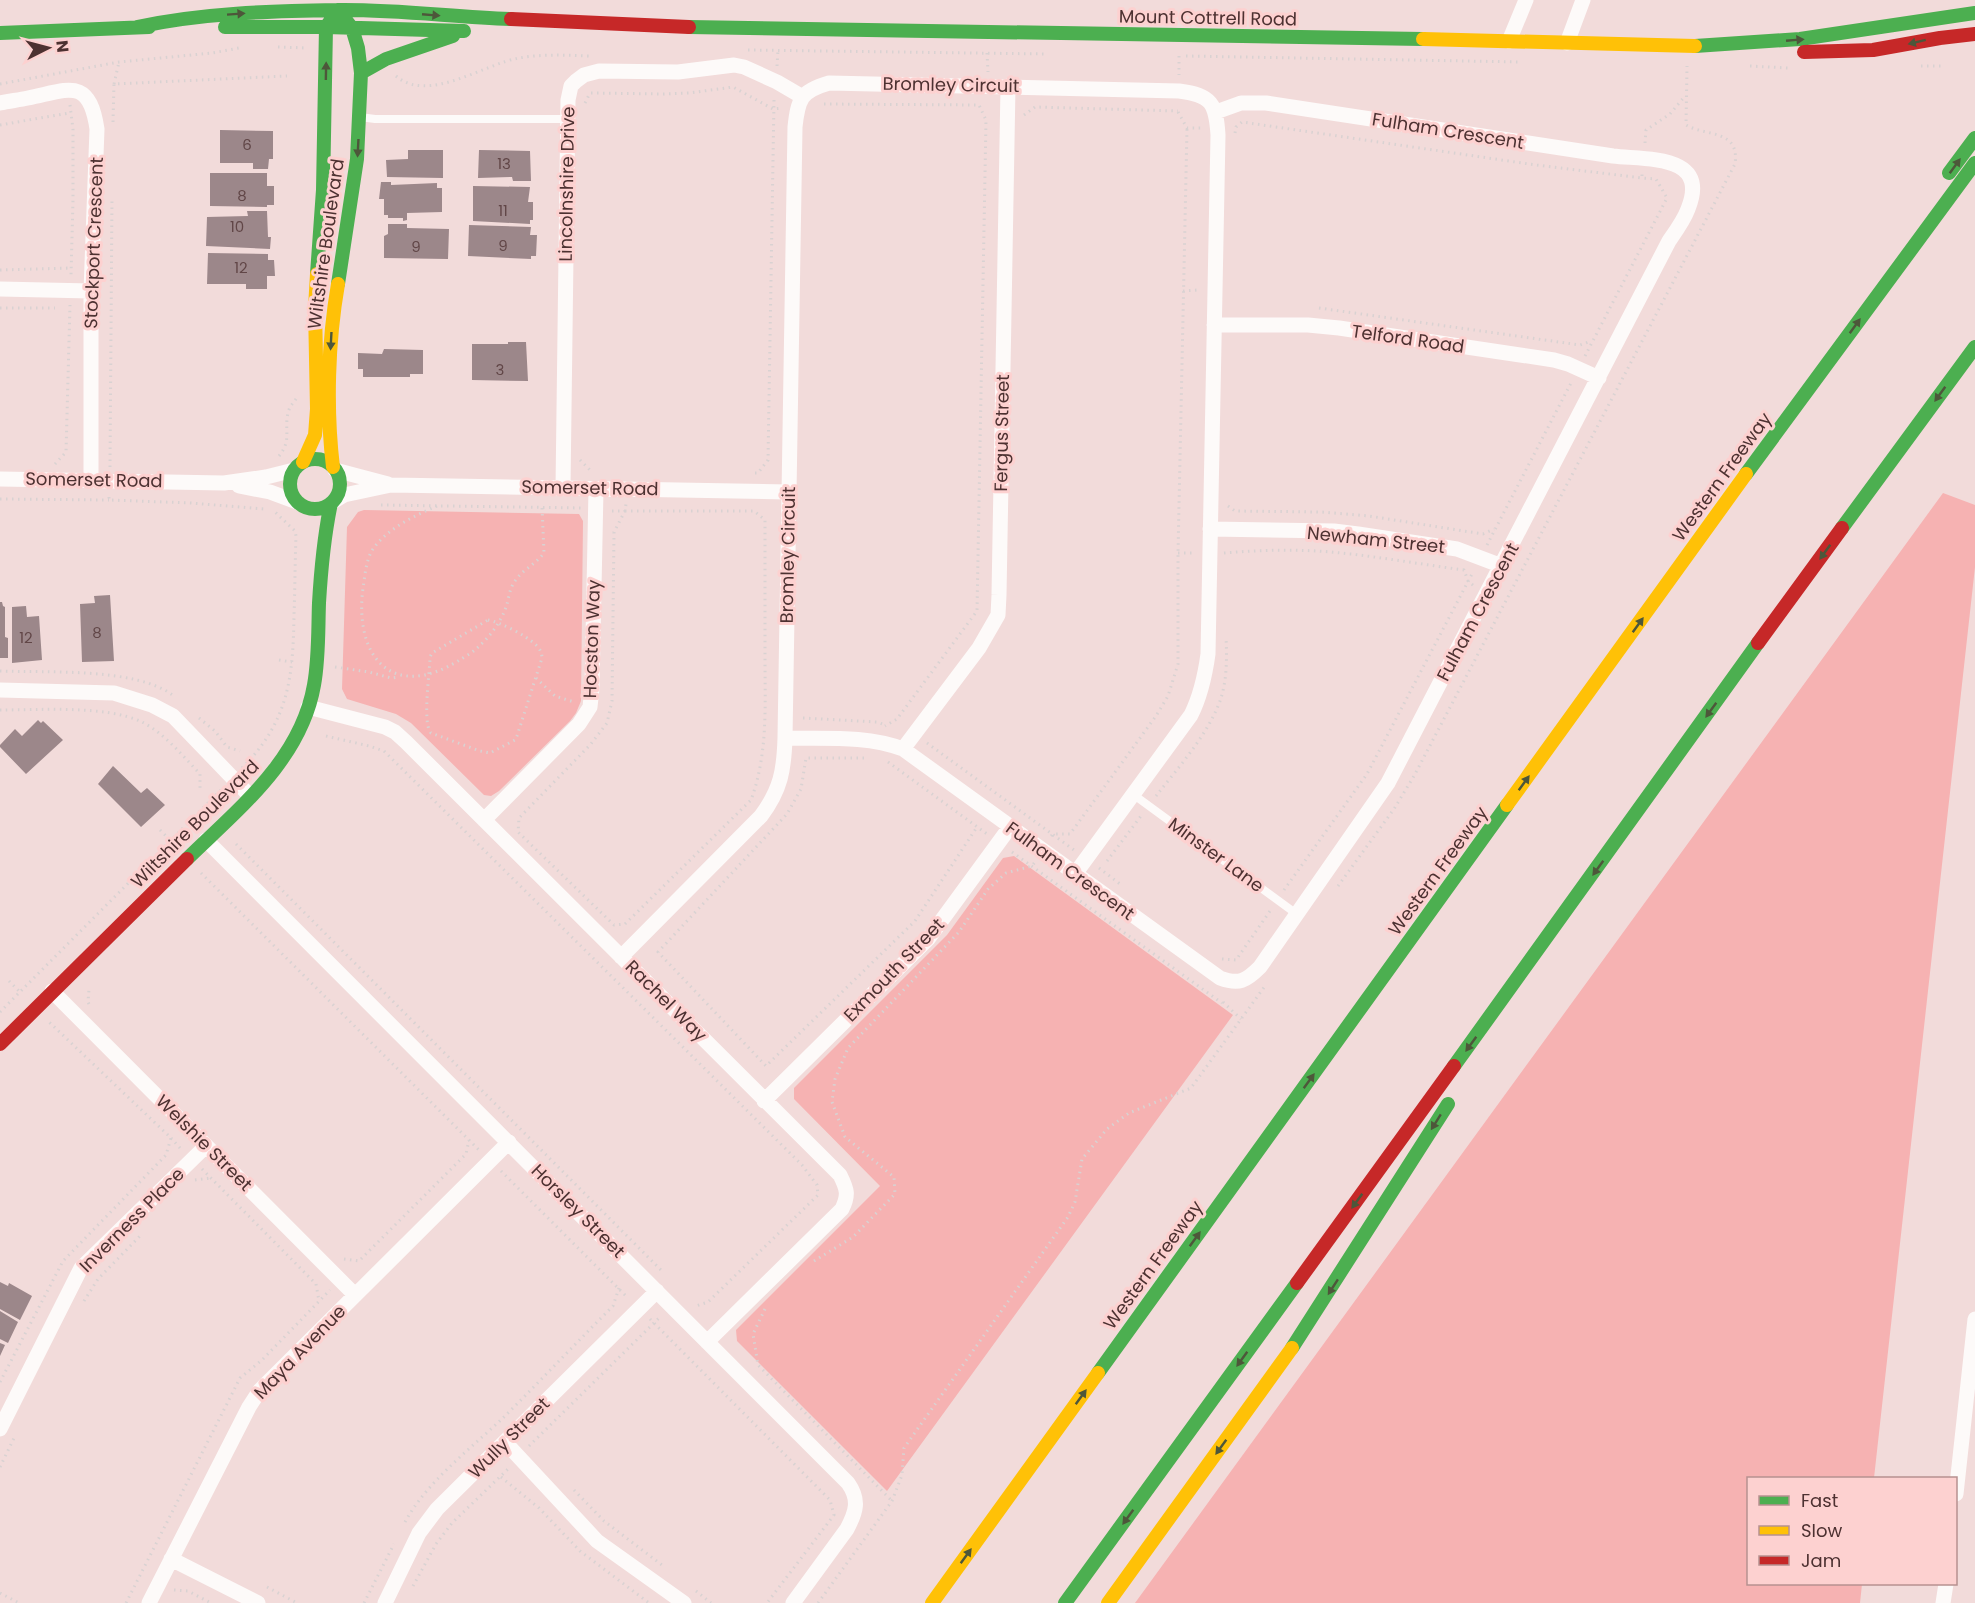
<svg xmlns="http://www.w3.org/2000/svg" width="1975" height="1603" font-family="Poppins,sans-serif">
<style>
.green{fill:#f6b2b2}
.building{fill:#9c878a}
.lines{fill:none;stroke-linecap:round;stroke-linejoin:round}
.path{stroke:#d9d2d2;stroke-width:3;stroke-dasharray:1.5 4.5;stroke-linecap:butt}
.lane{stroke:#fdfaf9;stroke-width:8}
.street{stroke:#fdfaf9;stroke-width:15}
.fast{stroke:#4caf50;stroke-width:14}
.slow{stroke:#ffc107;stroke-width:14}
.jam{stroke:#c62828;stroke-width:14}
.oneway{fill:#4d573a}
.labels{text-anchor:middle;stroke-width:6;stroke-linejoin:round;paint-order:stroke}
.number-label{font-size:15px;fill:#614647}
.street-label{font-size:18px;fill:#4d3131;stroke:#fdd1d0}
</style>
<rect width="100%" height="100%" fill="#f2dbda"/>
<!-- green -->
<path class="green" d="M 1943,493 L 1975,505 L 1975,567 L 1874,1478 L 1748,1478 L 1748,1584 L 1862,1584 L 1860,1603 L 1135,1603 Z
M 364,510 L 579,514 L 583,521 L 581,701 L 576,713 L 570,721 L 499,791 L 491,796 L 484,795 L 411,723 L 396,714 L 347,699 L 342,689 L 347,527 L 358,512 Z
M 1014,856 L 1233,1015 L 887,1491 L 737,1341 L 736,1330 L 880,1186 L 794,1099 L 794,1088 L 947,935 L 1003,858 Z"/>
<!-- building -->
<path class="building" d="M 220,130 L 273,131 L 273,159 L 269,159 L 268,169 L 253,169 L 253,163 L 220,163 Z
M 408,150 L 443,150 L 443,178 L 387,177 L 386,160 L 408,159 Z
M 479,150 L 530,151 L 531,181 L 513,181 L 512,177 L 478,178 Z
M 210,173 L 267,173 L 267,186 L 274,186 L 274,205 L 267,205 L 267,207 L 210,206 Z
M 381,182 L 391,182 L 391,185 L 437,183 L 437,188 L 442,188 L 442,212 L 407,213 L 407,220 L 403,221 L 403,218 L 388,218 L 388,215 L 384,215 L 384,199 L 379,199 Z
M 473,186 L 530,187 L 528,202 L 533,202 L 533,220 L 530,220 L 530,224 L 473,221 Z
M 247,211 L 267,211 L 268,237 L 271,237 L 270,249 L 206,246 L 207,217 L 248,216 Z
M 388,224 L 407,224 L 407,228 L 449,229 L 448,259 L 384,258 L 384,236 L 388,234 Z
M 469,225 L 531,227 L 530,235 L 537,235 L 536,256 L 531,256 L 531,259 L 468,256 Z
M 208,253 L 268,254 L 268,260 L 274,260 L 275,276 L 267,276 L 267,289 L 246,289 L 246,284 L 207,284 Z
M 508,342 L 526,342 L 528,381 L 472,380 L 472,344 L 508,344 Z
M 384,349 L 423,350 L 423,374 L 410,374 L 410,377 L 363,377 L 363,369 L 358,369 L 358,353 L 382,354 Z
M 110,595 L 114,661 L 82,662 L 80,604 L 95,603 L 94,596 Z
M 0,602 L 2,602 L 3,606 L 5,607 L 5,637 L 8,638 L 8,658 L 0,658 Z
M 26,606 L 27,617 L 39,616 L 42,660 L 12,663 L 12,607 Z
M 38,720 L 41,723 L 43,721 L 63,740 L 26,774 L 0,747 L 0,745 L 15,729 L 22,736 Z
M 113,766 L 141,793 L 147,788 L 165,805 L 141,827 L 98,784 Z
M 0,1282 L 8,1286 L 9,1283 L 32,1296 L 20,1320 L 0,1309 Z
M 0,1311 L 18,1322 L 8,1343 L 0,1339 Z
M 0,1343 L 5,1345 L 0,1356 Z"/>
<g class="lines">
<!-- path -->
<path class="path" d="M 278,47 L 307,48
M 748,50 L 1047,54
M 987,53 L 988,72
M 1179,56 L 1179,75
M 1186,56 L 1521,62
M 777,66 L 778,50
M 1750,66 L 1788,68
M 1921,66 L 1943,66
M 396,76 C 428,104 484,64 519,58 C 542,54 565,55 589,56
M 0,84 L 119,62 L 212,53 L 239,48
M 114,84 L 119,62
M 591,93 L 664,94 L 689,93 L 733,87 L 773,109 L 782,108
M 585,103 L 590,93
M 824,104 L 979,105 L 986,120 L 977,611 L 897,719 L 885,726
M 70,105 L 73,129 L 73,200 L 71,275
M 1178,112 L 1187,128 L 1201,128
M 1024,115 L 1035,107 L 1178,111
M 113,122 L 114,84 L 287,76
M 0,125 L 69,113
M 1235,133 L 1236,127 L 1242,122 L 1536,165 L 1642,178
M 1645,143 L 1646,130 L 1670,114 L 1685,96
M 0,270 L 71,268
M 1183,291 L 1198,290
M 0,308 L 55,308
M 1319,308 L 1580,345 L 1591,341
M 1585,356 L 1667,198 L 1656,179 L 1642,178 L 1642,174
M 279,456 C 292,440 284,431 288,413 C 289,407 294,402 298,396
M 580,460 L 592,472
M 55,464 L 66,452 L 70,305
M 110,467 L 112,197
M 755,473 L 758,473 L 768,460 L 774,100
M 109,497 L 109,500 L 191,503 L 264,509
M 0,499 L 109,500
M 381,505 L 582,508
M 437,506 C 414,516 388,528 373,549 C 366,559 365,576 363,588 C 354,657 392,701 458,661 C 464,657 472,653 477,648 C 489,638 501,622 506,607 C 509,599 509,589 515,581 C 522,570 536,564 544,553 L 542,507
M 1228,506 L 1235,511 L 1321,512 L 1369,516 L 1483,534 L 1494,529
M 612,511 L 625,511 L 626,504
M 625,511 L 754,511 L 765,520 C 765,566 765,612 765,658 C 765,706 768,754 751,800 L 625,924 L 614,925 L 518,832 L 519,818 L 590,745 L 607,723 L 612,701 L 614,532 Z
M 1487,545 L 1571,383
M 1178,553 L 1194,553
M 1224,553 C 1259,550 1295,549 1331,552 C 1375,556 1419,564 1464,570 L 1468,581 L 1474,586
M 488,620 C 500,622 527,636 536,645 C 540,649 542,653 542,658 L 517,736 L 515,740 L 490,753 L 480,751 L 431,733 C 422,723 430,672 430,657 L 432,653 Z
M 279,660 L 292,662
M 335,667 L 369,672 L 391,678 L 399,677
M 0,671 C 48,673 136,667 174,696
M 536,678 L 555,696 L 574,702
M 0,710 C 40,710 106,705 142,722 C 164,733 183,756 200,774 L 200,791
M 199,718 L 215,731 L 227,747 L 240,751
M 803,718 L 877,722 L 885,725
M 326,736 L 369,746 L 384,751 L 802,1165 L 817,1185 L 818,1195 L 708,1302 L 696,1306
M 927,743 L 1074,850
M 864,758 L 806,758 L 801,789 L 787,814 L 658,952 L 766,1066 L 915,921 L 977,827
M 888,762 L 987,834
M 242,768 C 289,721 293,677 294,615 C 295,589 295,562 296,536 L 295,531 L 275,512
M 1156,796 C 1178,768 1210,732 1221,698 C 1227,679 1227,657 1226,637
M 160,830 L 176,846
M 1051,836 L 1053,834 L 1070,834 L 1156,716 L 1168,696 L 1178,664 L 1178,553 L 1187,128
M 236,844 L 664,1273
M 1012,852 L 1222,1003
M 1107,861 L 1141,816
M 1099,868 L 1120,884
M 201,873 L 479,1150
M 1338,886 L 1394,809 L 1414,776 L 1735,164 C 1740,129 1707,137 1686,125 L 1687,66
M 1284,890 L 1367,774 L 1473,572
M 1222,959 L 1236,960 L 1270,911
M 9,981 L 21,993
M 1223,1002 L 1241,1019
M 89,1004 L 88,1002 L 89,989
M 0,1012 L 221,790
M 171,1138 L 180,1148
M 202,1169 L 316,1284 L 319,1301
M 501,1171 L 628,1298
M 195,1180 L 211,1178
M 344,1259 L 359,1261 L 466,1154 L 469,1140
M 814,1261 L 853,1237 L 895,1194 L 894,1177 L 845,1137 L 832,1102 L 835,1079 L 848,1048 L 959,932 L 988,889 L 1006,873 L 1032,866 L 1035,862
M 84,1301 L 98,1279 L 140,1236
M 765,1309 L 753,1334 L 758,1365 L 892,1501
M 650,1319 L 830,1500 L 834,1515 L 767,1603
M 0,1382 L 63,1261 L 166,1155 L 171,1138 L 48,1021
M 529,1446 L 661,1316
M 0,1467 L 14,1438
M 501,1477 L 539,1508 L 580,1551 L 649,1603
M 574,1490 L 604,1521 L 662,1565
M 405,1522 C 428,1480 472,1448 506,1415 C 542,1379 577,1342 613,1306 L 619,1288
M 413,1586 L 436,1544 L 452,1523 L 508,1469
M 267,1587 L 297,1603
M 174,1590 L 188,1591 L 211,1603
M 696,1591 L 711,1603
M 0,1593 L 19,1603
M 126,1603 L 240,1378 L 262,1360 L 330,1290
M 364,1603 L 394,1544
M 818,1603 L 892,1501 L 902,1475 L 904,1448 L 1068,1217 L 1075,1202 L 1082,1159 L 1107,1129 L 1129,1113 L 1191,1088 L 1265,986"/>
<!-- lane -->
<path class="lane" d="M 360,117 L 375,119 L 568,119
M 1134,795 L 1298,915"/>
<!-- street -->
<path class="street" d="M 1509,41 L 1526,0
M 1567,43 L 1583,0
M 0,103 C 9,101 19,100 28,98 C 68,90 89,76 97,129 L 91,291 L 91,480
M 0,289 L 91,291
M 1214,325 L 1308,325 L 1339,328 L 1554,360 L 1568,364 L 1599,378
M 335,470 L 388,484
M 0,479 L 224,483 L 266,477 L 294,470
M 239,486 L 270,492 L 297,502
M 563,488 L 568,100 L 571,86 L 576,81 L 584,75 L 599,71 L 678,72 L 734,65 L 744,67 L 777,82 L 801,96
M 334,501 L 344,495 L 391,485 L 789,492
M 1210,529 L 1334,531 L 1358,534 L 1457,549 L 1502,566
M 0,690 L 114,693 L 152,705 L 173,716 L 250,796
M 308,707 L 385,727 L 395,732 L 406,742 L 840,1175 C 847,1189 849,1195 842,1209 L 707,1342
M 785,738 C 825,739 866,735 903,749 L 1220,978 C 1239,985 1246,981 1260,967 L 1388,783 L 1669,241 C 1676,231 1684,220 1688,209 C 1710,154 1647,160 1613,156 L 1266,103 L 1241,103 L 1216,112
M 903,749 L 979,648 L 998,615 L 999,595 L 1008,86
M 484,820 L 579,724 L 590,707 L 592,688 L 596,489
M 206,840 L 848,1483 C 860,1500 856,1512 847,1529 L 793,1603
M 621,957 L 761,816 C 781,789 784,770 785,738 L 795,127 C 798,99 801,91 829,83 L 1179,91 C 1212,95 1216,104 1218,135 L 1208,654 C 1205,676 1201,695 1191,715 L 1075,874
M 52,991 L 355,1295
M 764,1101 L 928,939 L 1010,827
M 0,1429 L 81,1268 L 206,1146
M 505,1442 L 597,1541 L 684,1603
M 1956,1494 L 1975,1319
M 171,1559 L 258,1603
M 149,1603 L 249,1407 L 260,1390 L 509,1142
M 385,1603 L 419,1533 L 437,1509 L 657,1291
M 1943,1603 L 1946,1584"/>
<!-- fast -->
<path class="fast" d="M 137,27 C 202,13 271,11 337,10 C 395,9 453,17 511,19
M 225,27 L 326,27 L 464,31
M 689,27 L 1423,39
M 0,33 L 149,27
M 1695,46 L 1800,39 L 1975,13
M 361,73 L 386,59 L 453,36
M 1949,173 L 1975,138
M 317,274 L 323,190 L 326,27 L 338,10 L 352,28 L 358,48 L 361,73 L 357,159 L 338,284
M290 484a25 25 0 1 1 50 0a25 25 0 1 1-50 0Z
M 1746,474 L 1975,163
M 1842,528 L 1975,347
M 187,859 C 238,809 301,760 314,685 C 319,658 318,630 319,603 C 321,569 324,536 331,503
M 1454,1066 L 1758,643
M 1292,1348 L 1448,1104
M 1098,1373 L 1507,805
M 1065,1603 L 1297,1283"/>
<!-- slow -->
<path class="slow" d="M 1423,39 L 1695,46
M 303,462 L 315,435 L 317,409 L 315,308 L 317,274
M 333,467 C 326,409 328,341 338,284
M 1507,805 L 1746,474
M 932,1603 L 1098,1373
M 1108,1603 L 1292,1348"/>
<!-- jam -->
<path class="jam" d="M 511,19 L 689,27
M 1804,52 L 1873,50 L 1940,38 L 1975,34
M 1758,643 L 1842,528
M 0,1044 L 187,859
M 1297,1283 L 1454,1066"/>
</g>
<!-- one-way arrows -->
<defs><path id="oneway-solid" d="M-6-.8H1V-3.2L6.5 0L1 3.2V.8H-6Z" transform="scale(1.5)"/></defs>
<g class="oneway">
<use href="#oneway-solid" transform="translate(236 14) rotate(-4)"/>
<use href="#oneway-solid" transform="translate(431 15) rotate(5)"/>
<use href="#oneway-solid" transform="translate(1795 40) rotate(-5)"/>
<use href="#oneway-solid" transform="translate(1917 42) rotate(166)"/>
<use href="#oneway-solid" transform="translate(326 71) rotate(-89)"/>
<use href="#oneway-solid" transform="translate(358 148) rotate(93)"/>
<use href="#oneway-solid" transform="translate(1955 166) rotate(-54)"/>
<use href="#oneway-solid" transform="translate(1855 326) rotate(-54)"/>
<use href="#oneway-solid" transform="translate(331 341) rotate(93)"/>
<use href="#oneway-solid" transform="translate(1940 394) rotate(126)"/>
<use href="#oneway-solid" transform="translate(1825 552) rotate(126)"/>
<use href="#oneway-solid" transform="translate(1638 625) rotate(-54)"/>
<use href="#oneway-solid" transform="translate(1711 710) rotate(126)"/>
<use href="#oneway-solid" transform="translate(1524 783) rotate(-54)"/>
<use href="#oneway-solid" transform="translate(1598 868) rotate(126)"/>
<use href="#oneway-solid" transform="translate(1471 1044) rotate(126)"/>
<use href="#oneway-solid" transform="translate(1309 1081) rotate(-54)"/>
<use href="#oneway-solid" transform="translate(1436 1122) rotate(122)"/>
<use href="#oneway-solid" transform="translate(1357 1201) rotate(126)"/>
<use href="#oneway-solid" transform="translate(1195 1239) rotate(-54)"/>
<use href="#oneway-solid" transform="translate(1333 1287) rotate(123)"/>
<use href="#oneway-solid" transform="translate(1242 1359) rotate(126)"/>
<use href="#oneway-solid" transform="translate(1081 1397) rotate(-54)"/>
<use href="#oneway-solid" transform="translate(1221 1447) rotate(126)"/>
<use href="#oneway-solid" transform="translate(1128 1517) rotate(126)"/>
<use href="#oneway-solid" transform="translate(966 1556) rotate(-54)"/>
</g>
<g class="labels">
<!-- number labels -->
<g class="number-label">
<text x="247" y="150">6</text>
<text x="504" y="169">13</text>
<text x="242" y="201">8</text>
<text x="503" y="216">11</text>
<text x="237" y="232">10</text>
<text x="503" y="251">9</text>
<text x="416" y="252">9</text>
<text x="241" y="273">12</text>
<text x="500" y="375">3</text>
<text x="97" y="638">8</text>
<text x="26" y="643">12</text>
</g>
<!-- street labels -->
<g class="street-label">
<text transform="translate(1208 18) rotate(1)" y="6">Mount Cottrell Road</text>
<text transform="translate(951 85) rotate(1)" y="6">Bromley Circuit</text>
<text transform="translate(1448 131) rotate(9)" y="6">Fulham Crescent</text>
<text transform="translate(567 184) rotate(-89)" y="6">Lincolnshire Drive</text>
<text transform="translate(94 243) rotate(-88)" y="6">Stockport Crescent</text>
<text transform="translate(326 244) rotate(-82)" y="6">Wiltshire Boulevard</text>
<text transform="translate(1408 339) rotate(8)" y="6">Telford Road</text>
<text transform="translate(1002 433) rotate(-89)" y="6">Fergus Street</text>
<text transform="translate(1722 477) rotate(-54)" y="6">Western Freeway</text>
<text transform="translate(94 480) rotate(1)" y="6">Somerset Road</text>
<text transform="translate(590 488) rotate(1)" y="6">Somerset Road</text>
<text transform="translate(1376 540) rotate(6)" y="6">Newham Street</text>
<text transform="translate(788 555) rotate(-89)" y="6">Bromley Circuit</text>
<text transform="translate(1478 612) rotate(-62)" y="6">Fulham Crescent</text>
<text transform="translate(592 639) rotate(-88)" y="6">Hocston Way</text>
<text transform="translate(195 824) rotate(-45)" y="6">Wiltshire Boulevard</text>
<text transform="translate(1216 855) rotate(36)" y="6">Minster Lane</text>
<text transform="translate(1070 871) rotate(36)" y="6">Fulham Crescent</text>
<text transform="translate(1438 871) rotate(-54)" y="6">Western Freeway</text>
<text transform="translate(894 970) rotate(-46)" y="6">Exmouth Street</text>
<text transform="translate(666 1001) rotate(45)" y="6">Rachel Way</text>
<text transform="translate(204 1143) rotate(45)" y="6">Welshie Street</text>
<text transform="translate(578 1211) rotate(45)" y="6">Horsley Street</text>
<text transform="translate(132 1220) rotate(-45)" y="6">Inverness Place</text>
<text transform="translate(1153 1265) rotate(-54)" y="6">Western Freeway</text>
<text transform="translate(300 1352) rotate(-46)" y="6">Maya Avenue</text>
<text transform="translate(509 1438) rotate(-45)" y="6">Wully Street</text>
</g>
</g>
<!-- legend -->
<rect x="1747" y="1477" width="210" height="108" fill="#fdd1d0" stroke="#b79190" stroke-width="1.5"/>
<rect x="1759" y="1496" width="30" height="9" fill="#4caf50" stroke="#b79190" stroke-width="1.5"/>
<text x="1801" y="1507" font-size="18" fill="#4d3131">Fast</text>
<rect x="1759" y="1526" width="30" height="9" fill="#ffc107" stroke="#b79190" stroke-width="1.5"/>
<text x="1801" y="1537" font-size="18" fill="#4d3131">Slow</text>
<rect x="1759" y="1556" width="30" height="9" fill="#c62828" stroke="#b79190" stroke-width="1.5"/>
<text x="1801" y="1567" font-size="18" fill="#4d3131">Jam</text>
<!-- north arrow -->
<g transform="translate(48 48) rotate(84)" stroke="#fdd1d0" stroke-width="4.5" paint-order="stroke">
<path d="M0-4.5L10 22L0 15L-10 22Z" fill="#4d3131"/>
<text y="-9" font-size="16" font-weight="bold" text-anchor="middle" fill="#4d3131">N</text>
</g>
</svg>
